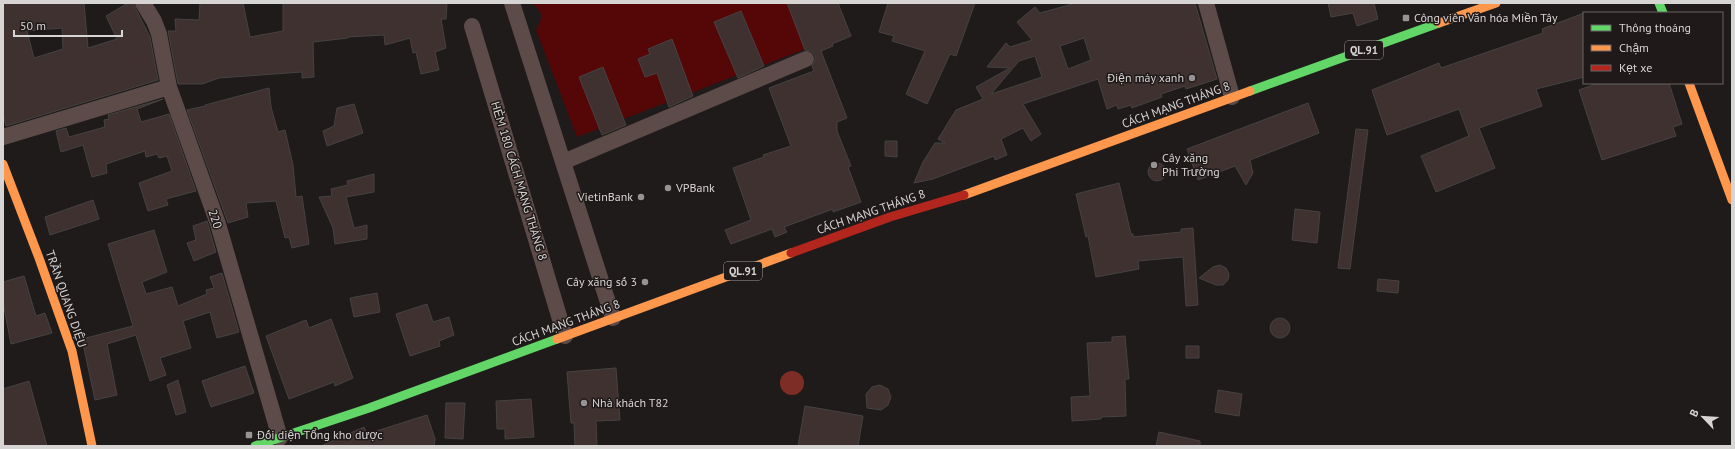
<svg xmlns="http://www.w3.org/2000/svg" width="1735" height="449" font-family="'PT Sans',sans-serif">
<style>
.green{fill:#550607}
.water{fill:#7e2c26}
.building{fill:#3e3130;stroke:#454342;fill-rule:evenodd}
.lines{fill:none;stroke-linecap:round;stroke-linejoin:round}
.street{stroke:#5c4b49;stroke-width:16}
.fast{stroke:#63d668;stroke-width:9}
.slow{stroke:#ff974d;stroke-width:9}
.jam{stroke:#b3261e;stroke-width:9}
.poi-dot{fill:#969393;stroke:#1f1a19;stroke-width:1.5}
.labels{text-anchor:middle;stroke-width:3;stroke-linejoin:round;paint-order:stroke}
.shield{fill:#1f1a19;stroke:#a09c9c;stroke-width:1}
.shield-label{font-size:11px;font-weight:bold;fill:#d7d4d4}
.poi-label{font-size:12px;fill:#d7d4d4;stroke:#1f1a19;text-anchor:start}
.street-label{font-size:12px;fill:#d7d4d4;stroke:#1f1a19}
</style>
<rect width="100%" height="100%" fill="#1e1b1a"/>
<!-- green -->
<path class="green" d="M 531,3 L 835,3 L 844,34 L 577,137 L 536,30 C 543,17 544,12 531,3 Z"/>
<!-- water -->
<path class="water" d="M780 383a12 12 0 1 1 24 0a12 12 0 1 1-24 0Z"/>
<!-- building -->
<path class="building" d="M 3,3 L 84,3 L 88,48 L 117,39 L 106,16 L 128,3 L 133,3 L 150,37 L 158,80 L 6,126 L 3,114 ZM 62,28 L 63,49 L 34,58 L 27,31 Z
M 200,3 L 243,3 L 250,37 L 283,31 L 283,3 L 447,3 L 446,19 L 441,19 L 446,48 L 435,52 L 439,70 L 421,74 L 416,52 L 413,53 L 410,38 L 385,45 L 384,35 L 348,37 L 348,38 L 313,42 L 314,77 L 302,78 L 302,72 L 219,78 L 202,84 L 178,84 L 168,31 L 176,31 L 175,19 L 199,20 Z
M 787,3 L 838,3 L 851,36 L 832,44 L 833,46 L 821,51 L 847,118 L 837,122 L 837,131 L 851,166 L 848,167 L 861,202 L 833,212 L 833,209 L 784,227 L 787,232 L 775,237 L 772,229 L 731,244 L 725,230 L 751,220 L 733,168 L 764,157 L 763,155 L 791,146 L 769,88 L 814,71 L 812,66 L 815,61 L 815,56 L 811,51 L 805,50 Z
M 888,3 L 975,3 L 956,56 L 950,54 L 927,104 L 906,94 L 925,51 L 892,41 L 894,36 L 879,32 Z
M 1076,3 L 1195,3 L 1217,79 L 1186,89 L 1185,86 L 1161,94 L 1162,97 L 1132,108 L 1131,105 L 1118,109 L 1117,105 L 1107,109 L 1098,79 L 1023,104 L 1041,134 L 1031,141 L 1023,128 L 1001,139 L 1007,155 L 995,160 L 994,156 L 933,179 L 914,183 L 923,162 L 935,143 L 945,143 L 938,139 L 956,110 L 983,99 L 976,87 L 1010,68 L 987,67 L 1006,43 L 1010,47 L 1032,40 L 1017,22 L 1035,7 L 1040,13 ZM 1084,38 L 1091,60 L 1068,69 L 1060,46 ZM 1035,56 L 1042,77 L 991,94 L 1019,61 Z
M 1328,3 L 1374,3 L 1378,19 L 1357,26 L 1353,13 L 1331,17 Z
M 741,11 L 764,66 L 738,78 L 714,22 Z
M 1584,13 L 1584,77 L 1536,89 L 1542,106 L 1479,128 L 1495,168 L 1436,192 L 1421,156 L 1469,136 L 1459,109 L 1387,135 L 1372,90 L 1439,63 L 1441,68 L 1543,33 L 1542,29 Z
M 672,39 L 693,96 L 669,107 L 657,73 L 645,77 L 638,59 L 650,54 L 648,49 Z
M 603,67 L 626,125 L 602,135 L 579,77 Z
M 1599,83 L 1669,83 L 1682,124 L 1673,127 L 1676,136 L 1602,160 L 1579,90 Z
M 269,88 L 271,107 L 278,132 L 285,130 L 293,165 L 296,197 L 302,196 L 309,244 L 292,248 L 289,237 L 285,238 L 276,201 L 246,203 L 248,217 L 228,223 L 187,110 L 205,106 L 205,105 Z
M 163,99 L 137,109 L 141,122 L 169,114 L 196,191 L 166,199 L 168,205 L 148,211 L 139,183 L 172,171 L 167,156 L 159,158 L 157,154 L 146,157 L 145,151 L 106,164 L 107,173 L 92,177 L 83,145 L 61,152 L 56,131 L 66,128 L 69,137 L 105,127 L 104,120 L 109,119 L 108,115 Z
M 1308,103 L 1319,133 L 1250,160 L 1253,173 L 1246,185 L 1235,166 L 1198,180 L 1187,149 Z
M 354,104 L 363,133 L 327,146 L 323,131 L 334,126 L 337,108 Z
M 1356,129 L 1368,130 L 1350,269 L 1338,268 Z
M 885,141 L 897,141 L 897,157 L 885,156 Z
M1148 172a9 9 0 1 1 18 0a9 9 0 1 1-18 0Z
M 374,174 L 374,192 L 346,197 L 354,228 L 367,225 L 367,239 L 335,244 L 333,228 L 319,197 L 332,196 L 331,189 L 348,185 L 347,181 Z
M 1119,183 L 1131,234 L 1133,234 L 1133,237 L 1181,232 L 1181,229 L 1193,228 L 1198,305 L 1186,306 L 1183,257 L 1138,261 L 1139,269 L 1096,277 L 1088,236 L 1086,237 L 1076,194 Z
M 93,200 L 99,219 L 50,235 L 45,217 Z
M 1295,209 L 1320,212 L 1317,243 L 1292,240 Z
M 207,221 L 216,252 L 194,261 L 187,243 L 196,240 L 193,226 Z
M 154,230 L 167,272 L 142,282 L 146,294 L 172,287 L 178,306 L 207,294 L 206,290 L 214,288 L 210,277 L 222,273 L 239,332 L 217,338 L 210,312 L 183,321 L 191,348 L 160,358 L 166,375 L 150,381 L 136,335 L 107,344 L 117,395 L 95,400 L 82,339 L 133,326 L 108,244 Z
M 1220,265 L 1226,268 L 1229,274 L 1228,280 L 1223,285 L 1216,285 L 1199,278 L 1213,267 Z
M 24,276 L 36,316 L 45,313 L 52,333 L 11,344 L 3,302 L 3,282 Z
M 1378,279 L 1399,281 L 1398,293 L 1377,291 Z
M 377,293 L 380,312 L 354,317 L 350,298 Z
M 427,304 L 433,322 L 449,317 L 454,335 L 439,341 L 440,346 L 410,356 L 396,314 Z
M1270 328a10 10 0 1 1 20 0a10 10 0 1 1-20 0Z
M 331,319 L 353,378 L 335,386 L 334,382 L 289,399 L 266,336 L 306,320 L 309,328 Z
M 1125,336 L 1129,379 L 1125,379 L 1126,416 L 1101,417 L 1101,419 L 1072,421 L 1071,397 L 1090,396 L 1087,343 L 1112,342 L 1112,337 Z
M 1186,346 L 1199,346 L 1199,358 L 1186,358 Z
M 245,366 L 254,393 L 211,407 L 202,381 Z
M 616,368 L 620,420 L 596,421 L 597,446 L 575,446 L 574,423 L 571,423 L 567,372 Z
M 178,380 L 186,412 L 176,415 L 167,385 Z
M 29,381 L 47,446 L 3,446 L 3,389 Z
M 880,385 L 888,389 L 891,397 L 888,405 L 881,410 L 867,408 L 866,394 L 872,387 Z
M 1218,390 L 1242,394 L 1239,416 L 1215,412 Z
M 531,399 L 534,437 L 505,439 L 505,429 L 497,429 L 496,401 Z
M 446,403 L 465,403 L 463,439 L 445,438 Z
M 805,406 L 863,416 L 858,446 L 798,446 Z
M 427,415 L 435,439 L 434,446 L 321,446 L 364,427 L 367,434 Z
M 1159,432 L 1200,441 L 1200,446 L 1156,446 Z"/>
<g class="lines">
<!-- street -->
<path class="street" d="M 143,3 L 154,21 L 159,34 L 169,87 L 218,224 L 280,438
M 512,3 L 613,318
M 1206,3 L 1232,97
M 472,26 L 565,336
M 3,137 L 169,87
M 563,162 L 806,59"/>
<!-- fast -->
<path class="fast" d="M 1659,3 L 1663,13
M 1250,91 L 1439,23
M 255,446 L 369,408 L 557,339"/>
<!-- slow -->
<path class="slow" d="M 1439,23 L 1496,3
M 1689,83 L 1732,200
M 3,164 L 39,258 L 72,351 L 92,446
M 964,195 L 1250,91
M 557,339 L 791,253"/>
<!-- jam -->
<path class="jam" d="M 791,253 L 890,217 L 964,195"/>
</g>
<!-- markers -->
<g class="poi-dot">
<rect x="1402" y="14" width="8" height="8" rx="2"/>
<circle cx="1192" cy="78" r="4"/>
<circle cx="1154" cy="165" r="4"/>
<circle cx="668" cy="188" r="4"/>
<circle cx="641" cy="197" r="4"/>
<circle cx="645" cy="282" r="4"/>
<circle cx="584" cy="403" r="4"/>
<rect x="245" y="431" width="8" height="8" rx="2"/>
</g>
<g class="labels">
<!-- shield labels -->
<g class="shield">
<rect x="1345" y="41" width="38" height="18" rx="3"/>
<rect x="724" y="262" width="38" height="18" rx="3"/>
</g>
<g class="shield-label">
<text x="1364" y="54">QL.91</text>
<text x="743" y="275">QL.91</text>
</g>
<!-- poi labels -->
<g class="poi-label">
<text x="1414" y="22">Công viên Văn hóa Miền Tây</text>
<text x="1184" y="82" text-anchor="end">Điện máy xanh</text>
<text x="1162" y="162">Cây xăng<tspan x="1162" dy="14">Phi Trường</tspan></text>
<text x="676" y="192">VPBank</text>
<text x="633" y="201" text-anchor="end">VietinBank</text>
<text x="637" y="286" text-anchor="end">Cây xăng số 3</text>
<text x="592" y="407">Nhà khách T82</text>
<text x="257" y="439">Đối diện Tổng kho dược</text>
</g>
<!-- street labels -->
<g class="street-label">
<text transform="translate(1176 105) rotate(-20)" y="4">CÁCH MẠNG THÁNG 8</text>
<text transform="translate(519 181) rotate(73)" y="4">HẺM 180 CÁCH MẠNG THÁNG 8</text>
<text transform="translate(871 212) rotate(-19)" y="4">CÁCH MẠNG THÁNG 8</text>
<text transform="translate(215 219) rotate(72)" y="4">220</text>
<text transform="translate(66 299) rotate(71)" y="4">TRẦN QUANG DIỆU</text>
<text transform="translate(566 323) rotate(-20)" y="4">CÁCH MẠNG THÁNG 8</text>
</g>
</g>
<!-- border -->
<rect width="1735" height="449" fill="none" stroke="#d7d4d4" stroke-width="8"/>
<!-- legend -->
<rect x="1583" y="12" width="140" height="72" fill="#1f1a19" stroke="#696464"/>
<rect x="1591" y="25" width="20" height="6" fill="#63d668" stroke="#696464"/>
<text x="1619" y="32" font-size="12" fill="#d7d4d4">Thông thoáng</text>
<rect x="1591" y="45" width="20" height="6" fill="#ff974d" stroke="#696464"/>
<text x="1619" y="52" font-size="12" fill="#d7d4d4">Chậm</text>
<rect x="1591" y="65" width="20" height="6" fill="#b3261e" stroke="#696464"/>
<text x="1619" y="72" font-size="12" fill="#d7d4d4">Kẹt xe</text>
<!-- north arrow -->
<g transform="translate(1703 417) rotate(295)" stroke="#1f1a19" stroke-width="3" paint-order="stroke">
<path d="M0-3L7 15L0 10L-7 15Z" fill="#d7d4d4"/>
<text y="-6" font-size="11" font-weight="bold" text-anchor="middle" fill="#d7d4d4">B</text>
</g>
<!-- scale -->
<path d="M14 30v6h108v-6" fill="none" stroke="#d7d4d4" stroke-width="2"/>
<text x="20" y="30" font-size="12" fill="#d7d4d4" stroke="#1f1a19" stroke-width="3" paint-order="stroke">50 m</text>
</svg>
